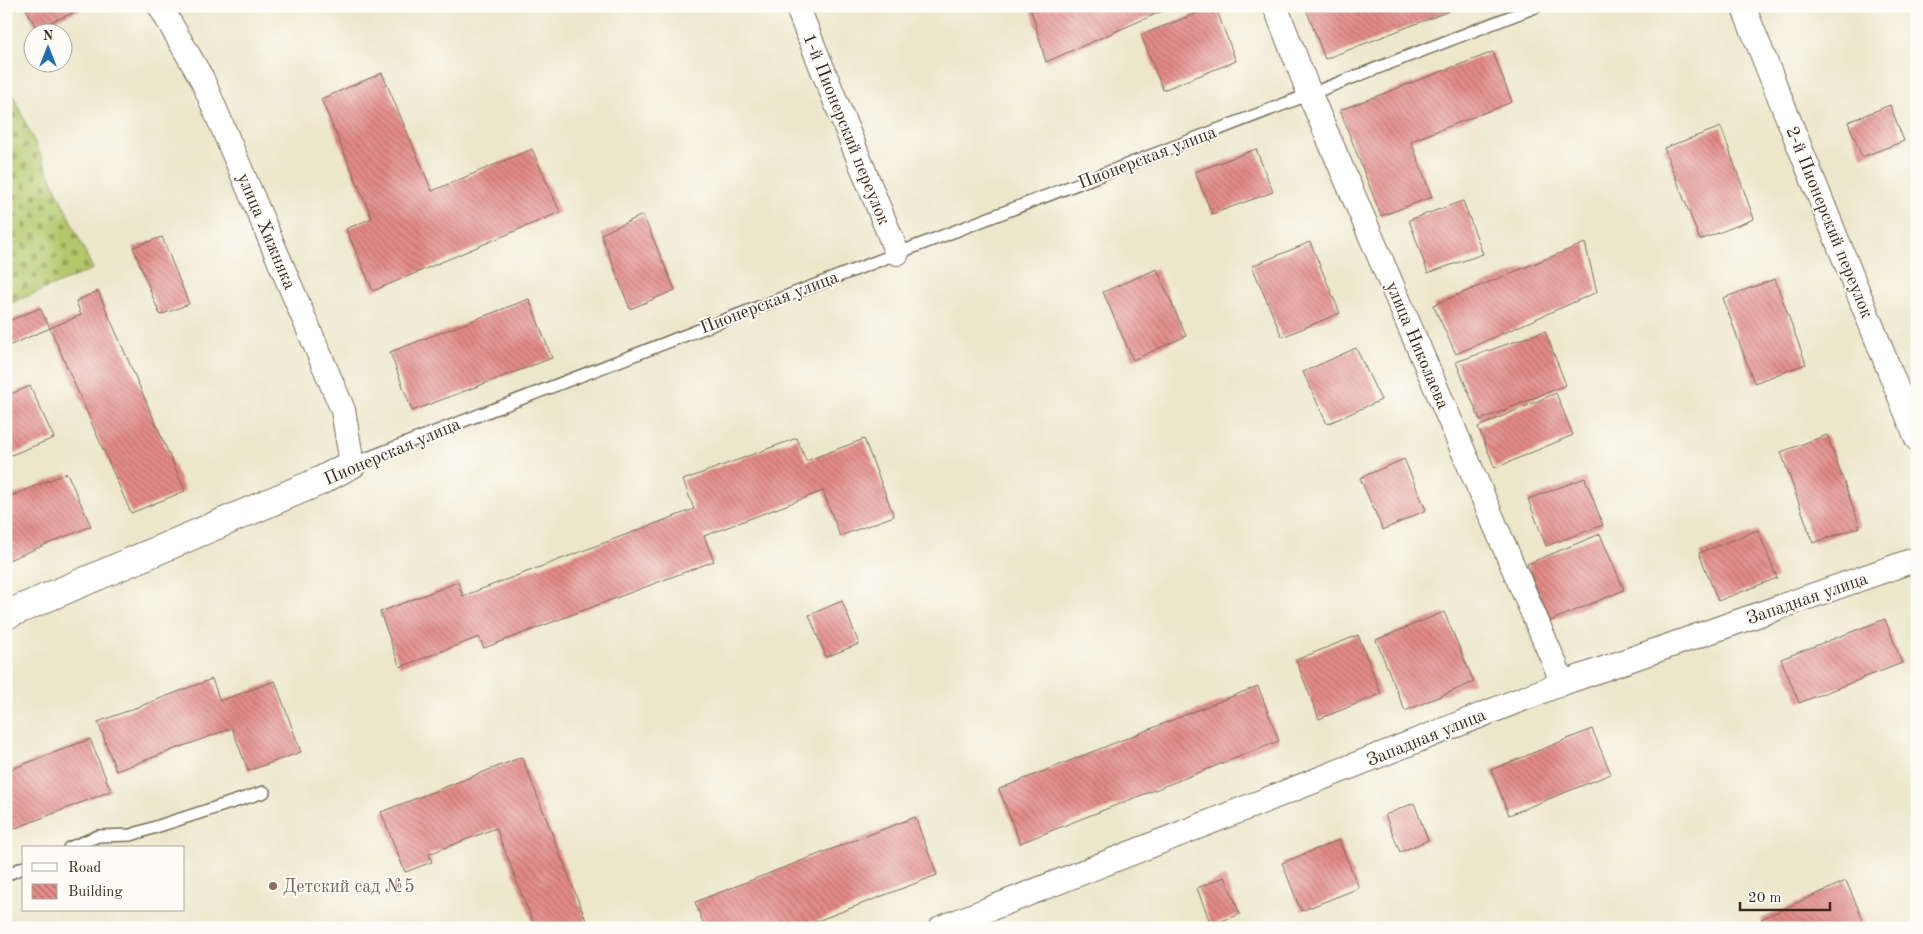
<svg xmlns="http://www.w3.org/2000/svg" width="1923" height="934" font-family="'Old Standard TT',serif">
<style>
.cemetery{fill:url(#cemetery-stones);stroke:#787844}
.building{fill:url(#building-back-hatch)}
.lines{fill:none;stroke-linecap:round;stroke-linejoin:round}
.service-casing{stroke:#796c5a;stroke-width:14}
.minor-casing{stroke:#796c5a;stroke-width:26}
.tertiary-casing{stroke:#796c5a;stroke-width:30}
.service{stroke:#fff;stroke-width:11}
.minor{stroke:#fff;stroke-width:24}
.tertiary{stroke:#fff;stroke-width:28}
.education-dot{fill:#8d6e63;stroke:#fdfcf7;stroke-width:2}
.labels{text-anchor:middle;stroke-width:4;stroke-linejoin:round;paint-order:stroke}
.street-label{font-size:18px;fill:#3b2a1e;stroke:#fdfcf7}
.education-label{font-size:18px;fill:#785e54;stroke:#fdfcf7;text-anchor:start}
</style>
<defs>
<pattern id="cemetery-stones" width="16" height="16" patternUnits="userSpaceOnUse" patternTransform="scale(1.25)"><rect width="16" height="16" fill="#b4c76b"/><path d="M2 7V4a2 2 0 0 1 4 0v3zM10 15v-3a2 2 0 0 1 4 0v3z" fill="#94a257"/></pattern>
<pattern id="building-back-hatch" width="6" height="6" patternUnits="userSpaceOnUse" patternTransform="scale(1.25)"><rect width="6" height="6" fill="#e28a87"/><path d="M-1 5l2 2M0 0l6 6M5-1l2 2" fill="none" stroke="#b8716e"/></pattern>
</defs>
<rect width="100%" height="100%" fill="#fdfcf7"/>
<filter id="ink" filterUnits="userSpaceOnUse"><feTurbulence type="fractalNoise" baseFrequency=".02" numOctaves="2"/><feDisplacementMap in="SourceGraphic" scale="10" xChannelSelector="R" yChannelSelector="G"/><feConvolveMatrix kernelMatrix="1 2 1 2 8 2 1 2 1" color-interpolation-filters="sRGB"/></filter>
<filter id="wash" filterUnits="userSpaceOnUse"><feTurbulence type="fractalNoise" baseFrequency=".0096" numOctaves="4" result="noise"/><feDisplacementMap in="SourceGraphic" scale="20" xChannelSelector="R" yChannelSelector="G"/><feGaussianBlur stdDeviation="1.12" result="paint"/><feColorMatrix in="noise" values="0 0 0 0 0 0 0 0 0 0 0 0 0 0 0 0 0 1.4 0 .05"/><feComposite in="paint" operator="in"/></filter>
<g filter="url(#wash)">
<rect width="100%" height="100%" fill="#ece7ca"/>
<!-- cemetery -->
<path class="cemetery" d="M 6,80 L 93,269 L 6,305 Z"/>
<g id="blocks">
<!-- building -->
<path class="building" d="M 25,6 L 84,6 L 85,8 L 36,28 Z
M 1030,6 L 1174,6 L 1046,62 Z
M 1215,6 L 1236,61 L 1163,90 L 1141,35 Z
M 1305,6 L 1462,6 L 1325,59 Z
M 1493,52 L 1512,102 L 1411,141 L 1432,197 L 1381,216 L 1340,110 Z
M 382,73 L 432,191 L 532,149 L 560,212 L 373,291 L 346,229 L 372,218 L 321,99 Z
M 1890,105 L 1904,141 L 1862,157 L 1848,122 Z
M 1721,127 L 1754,219 L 1700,240 L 1664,148 Z
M 1256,149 L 1273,192 L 1212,214 L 1195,172 Z
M 1463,201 L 1483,254 L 1428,273 L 1409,220 Z
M 643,215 L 675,290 L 630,309 L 601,234 Z
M 162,237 L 189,304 L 160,315 L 133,247 Z
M 1310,242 L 1340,313 L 1282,337 L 1252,266 Z
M 1585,243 L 1597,292 L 1456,354 L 1433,305 Z
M 1157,269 L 1186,336 L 1133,360 L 1103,292 Z
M 1775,279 L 1806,364 L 1754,383 L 1723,298 Z
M 98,291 L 185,491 L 131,513 L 50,328 L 81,315 L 76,301 Z
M 529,299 L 552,358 L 412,411 L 390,352 Z
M 40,308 L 50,328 L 6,347 L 6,322 Z
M 1545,331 L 1566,385 L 1480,420 L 1456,362 Z
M 1356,348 L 1381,400 L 1327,424 L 1303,372 Z
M 30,386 L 54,438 L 6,457 L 6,396 Z
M 1556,393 L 1573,435 L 1495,468 L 1478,427 Z
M 1827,435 L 1860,527 L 1813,543 L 1781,452 Z
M 797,438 L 806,461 L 864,439 L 894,516 L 840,536 L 823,491 L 704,536 L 714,561 L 484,648 L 479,637 L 400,667 L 380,612 L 458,582 L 463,596 L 694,509 L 683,480 Z
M 1404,459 L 1426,510 L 1383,530 L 1360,478 Z
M 67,473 L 91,526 L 6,561 L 6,498 Z
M 1585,478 L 1603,525 L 1546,546 L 1528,499 Z
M 1758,530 L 1777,578 L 1718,601 L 1699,553 Z
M 1600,534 L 1624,590 L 1550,621 L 1527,564 Z
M 842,601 L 859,644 L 826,657 L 809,615 Z
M 1444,612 L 1474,682 L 1405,711 L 1376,640 Z
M 1885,619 L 1902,663 L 1799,703 L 1781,659 Z
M 1358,635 L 1381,694 L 1319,719 L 1296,660 Z
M 212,679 L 220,701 L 275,681 L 301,752 L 248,771 L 232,728 L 116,771 L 98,722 Z
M 1258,686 L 1279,741 L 1020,843 L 999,789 Z
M 1592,729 L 1611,774 L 1509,815 L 1491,770 Z
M 90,739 L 111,791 L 6,832 L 6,771 Z
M 522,757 L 589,928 L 535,928 L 496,828 L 429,854 L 432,862 L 405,872 L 381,812 Z
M 1414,803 L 1428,840 L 1400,852 L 1385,815 Z
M 915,817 L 937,875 L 799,928 L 705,928 L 695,902 Z
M 1339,840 L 1359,888 L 1301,911 L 1282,863 Z
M 1225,877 L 1240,914 L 1211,925 L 1197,888 Z
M 1846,881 L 1864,922 L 1852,928 L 1765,928 L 1761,919 Z"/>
</g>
</g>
<g filter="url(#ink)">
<use href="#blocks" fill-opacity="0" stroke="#796c5a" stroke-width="1"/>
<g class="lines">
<!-- service casing -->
<g class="service-casing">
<path id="service" d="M 352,464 L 1538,6
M 69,848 L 98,836 L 131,835 L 264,792
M 6,875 L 24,867"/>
</g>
<!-- minor casing -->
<g class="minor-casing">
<path id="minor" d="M 160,6 L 202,79 L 343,410 L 352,464
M 797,6 L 897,253
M 1275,6 L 1310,95 L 1563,683
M 1743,6 L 1917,439
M 941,928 L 1563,683 L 1917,559"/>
</g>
<!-- tertiary casing -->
<g class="tertiary-casing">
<path id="tertiary" d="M 6,615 L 320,481 L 352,464"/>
</g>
<!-- service -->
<use href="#service" class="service"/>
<!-- minor -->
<use href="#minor" class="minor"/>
<!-- tertiary -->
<use href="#tertiary" class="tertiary"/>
</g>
</g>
<!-- markers -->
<circle class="education-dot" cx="273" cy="886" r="5"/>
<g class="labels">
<!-- street labels -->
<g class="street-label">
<text transform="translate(847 129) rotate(68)" y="6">1-й Пионерский переулок</text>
<text transform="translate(1147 157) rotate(-21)" y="6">Пионерская улица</text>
<text transform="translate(1830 222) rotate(68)" y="6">2-й Пионерский переулок</text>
<text transform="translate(267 231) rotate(67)" y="6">улица Хижняка</text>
<text transform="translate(769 302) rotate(-21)" y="6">Пионерская улица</text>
<text transform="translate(1418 345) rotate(67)" y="6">улица Николаева</text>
<text transform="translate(392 451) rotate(-23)" y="6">Пионерская улица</text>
<text transform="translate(1807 598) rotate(-19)" y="6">Западная улица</text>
<text transform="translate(1426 737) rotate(-22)" y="6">Западная улица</text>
</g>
<!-- education labels -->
<g class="education-label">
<text x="283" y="892">Детский сад №5</text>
</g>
</g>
<!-- margin -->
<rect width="1923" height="934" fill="none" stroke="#fdfcf7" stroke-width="25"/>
<!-- legend -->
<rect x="22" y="846" width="162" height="65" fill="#fdfcf7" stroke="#afa8a0"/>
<rect x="32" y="863" width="25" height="8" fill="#ffffff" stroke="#afa8a0"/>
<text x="68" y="872" font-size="15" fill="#3b2a1e">Road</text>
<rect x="32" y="884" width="25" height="15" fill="url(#building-back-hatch)" stroke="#afa8a0"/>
<text x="68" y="896" font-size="15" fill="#3b2a1e">Building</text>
<!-- north arrow -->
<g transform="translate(48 48)"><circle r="24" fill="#fdfcf7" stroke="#afa8a0"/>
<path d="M0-4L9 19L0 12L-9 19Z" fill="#1f6fb2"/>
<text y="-8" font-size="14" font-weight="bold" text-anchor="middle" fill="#3b2a1e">N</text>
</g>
<!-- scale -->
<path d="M1740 902v8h90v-8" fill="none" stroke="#3b2a1e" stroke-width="2.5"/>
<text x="1748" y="902" font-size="15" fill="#3b2a1e" stroke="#fdfcf7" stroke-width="4" paint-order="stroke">20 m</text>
</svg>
